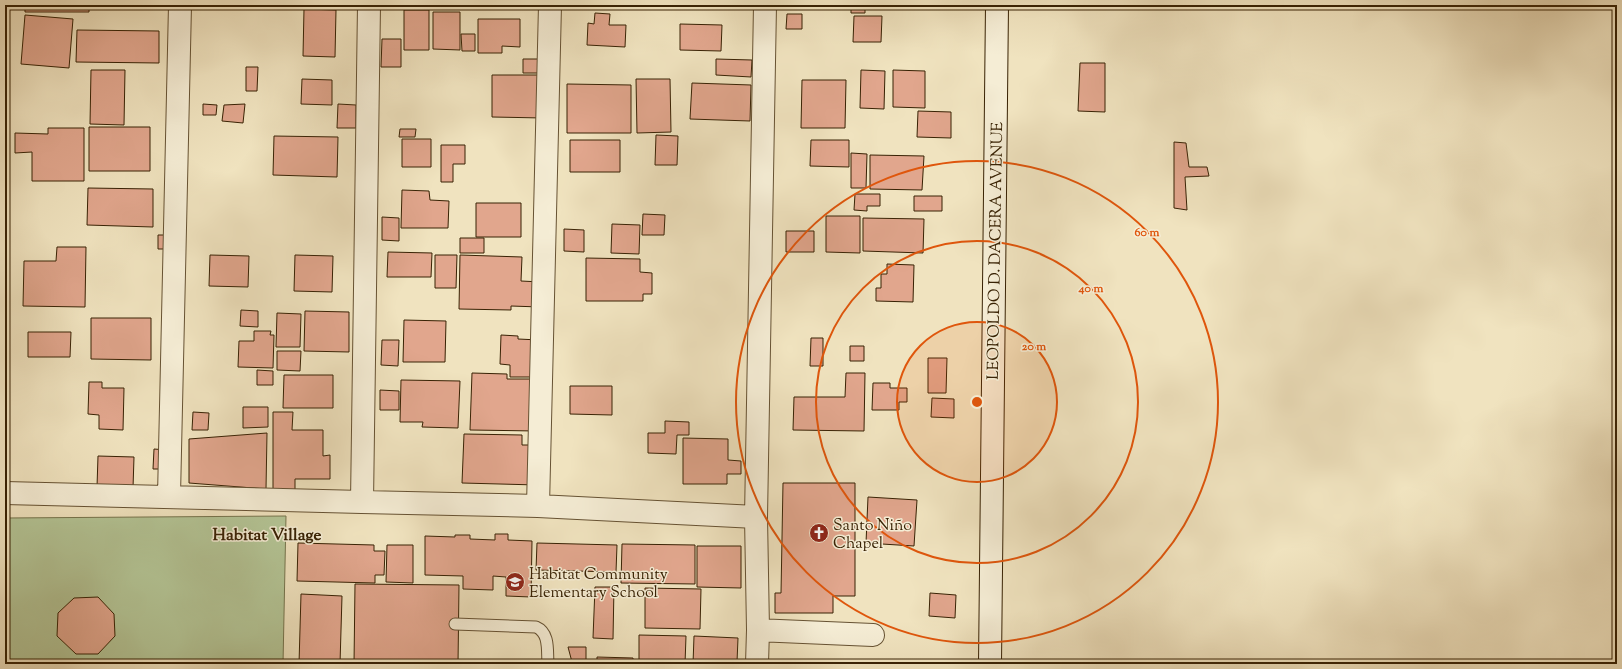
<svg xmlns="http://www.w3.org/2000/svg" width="1622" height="669" font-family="'Sorts Mill Goudy',serif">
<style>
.green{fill:#b4c596;stroke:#76744d}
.building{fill:#e1a68d;stroke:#382204}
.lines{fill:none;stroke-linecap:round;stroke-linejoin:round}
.lane-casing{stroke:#665233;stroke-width:13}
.street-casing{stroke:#665233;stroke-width:24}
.secondary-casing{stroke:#382204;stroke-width:24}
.lane{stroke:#f5edd5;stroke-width:11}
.street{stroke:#f5edd5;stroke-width:22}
.secondary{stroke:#f5edd5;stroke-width:22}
.ring{fill:none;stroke:#df560c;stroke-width:2}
.labels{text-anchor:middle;stroke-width:3;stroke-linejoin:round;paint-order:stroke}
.street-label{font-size:16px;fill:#382204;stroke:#f5edd5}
.poi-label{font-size:16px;fill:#382204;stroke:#f5edd5;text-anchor:start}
.neighbourhood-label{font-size:17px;font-weight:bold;fill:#382204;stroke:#f5edd5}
.centre{fill:#df560c;stroke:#f5edd5;stroke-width:2}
.ring-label{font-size:12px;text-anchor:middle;font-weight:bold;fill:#df560c;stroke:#f5edd5;stroke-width:3;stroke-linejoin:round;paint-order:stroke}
</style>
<rect width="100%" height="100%" fill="#f0e3bf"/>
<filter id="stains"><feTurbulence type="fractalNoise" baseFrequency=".005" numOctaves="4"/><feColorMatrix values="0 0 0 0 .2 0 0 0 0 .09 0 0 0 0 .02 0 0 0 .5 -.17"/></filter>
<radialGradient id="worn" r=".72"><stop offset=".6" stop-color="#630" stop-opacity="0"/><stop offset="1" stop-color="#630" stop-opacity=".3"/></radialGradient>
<!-- green -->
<path class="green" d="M 286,516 L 283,664 L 5,664 L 5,518 Z"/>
<!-- building -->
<path class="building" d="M 25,5 L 89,5 L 89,12 L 25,12 Z
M 380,5 L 432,5 L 432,7 L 380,7 Z
M 439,5 L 454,5 L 454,9 L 439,9 Z
M 791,5 L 850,5 L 850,9 L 791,7 Z
M 851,5 L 865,5 L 865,13 L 851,13 Z
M 304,9 L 336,10 L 335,57 L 303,56 Z
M 404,10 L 429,10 L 429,50 L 404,50 Z
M 433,12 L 460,12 L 460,50 L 433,49 Z
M 595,13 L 610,14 L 609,25 L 626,25 L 625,47 L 587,45 L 588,23 L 594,24 Z
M 787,14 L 802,14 L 802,29 L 786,29 Z
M 25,15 L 73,19 L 69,68 L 21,64 Z
M 854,16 L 882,16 L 881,42 L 853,42 Z
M 478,19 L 520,19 L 520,47 L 502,46 L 502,53 L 478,53 Z
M 680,24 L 722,25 L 721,51 L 680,50 Z
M 77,30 L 159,31 L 159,63 L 76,62 Z
M 461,34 L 475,34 L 475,51 L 462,51 Z
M 382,39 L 401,39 L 401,67 L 381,67 Z
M 523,59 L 542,59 L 543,73 L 523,73 Z
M 716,59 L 752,60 L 751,77 L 716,75 Z
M 1080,63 L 1105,63 L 1105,112 L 1078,111 Z
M 246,67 L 258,67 L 257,91 L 246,91 Z
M 91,70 L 125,70 L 124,125 L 90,124 Z
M 861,70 L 885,71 L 884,109 L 860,108 Z
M 893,70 L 925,71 L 925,108 L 893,107 Z
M 492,75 L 543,75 L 543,118 L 492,117 Z
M 302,79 L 332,80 L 332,105 L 301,104 Z
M 636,79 L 670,79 L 671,132 L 637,133 Z
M 802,80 L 846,80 L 845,128 L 801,128 Z
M 692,83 L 751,85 L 750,121 L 690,119 Z
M 567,84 L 631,85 L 631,133 L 567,133 Z
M 203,104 L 217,105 L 216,115 L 203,115 Z
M 245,104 L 243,123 L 222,121 L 224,105 Z
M 338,104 L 356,105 L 356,128 L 337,128 Z
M 918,111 L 951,112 L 951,138 L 917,137 Z
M 89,127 L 150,127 L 150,171 L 89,171 Z
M 48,128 L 84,128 L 84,181 L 32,181 L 32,152 L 15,153 L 15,133 L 48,134 Z
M 400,129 L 416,129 L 415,137 L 399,137 Z
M 656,135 L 678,136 L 677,165 L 655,165 Z
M 274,136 L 338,137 L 337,177 L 273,175 Z
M 402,139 L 431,139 L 431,167 L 402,167 Z
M 570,140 L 620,140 L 620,172 L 570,172 Z
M 811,140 L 849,140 L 849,167 L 810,166 Z
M 1174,142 L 1186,143 L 1189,167 L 1207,167 L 1209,176 L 1185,177 L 1187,210 L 1174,208 Z
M 441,145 L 465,145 L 465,164 L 453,164 L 453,182 L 441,182 Z
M 851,153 L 867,154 L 866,188 L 851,188 Z
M 870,155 L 924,156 L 922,190 L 870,189 Z
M 88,188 L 153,189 L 153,227 L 87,225 Z
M 402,190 L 429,191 L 430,200 L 449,201 L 448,228 L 401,228 Z
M 855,194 L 880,194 L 880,206 L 867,206 L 867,211 L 854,210 Z
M 914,196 L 942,196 L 942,211 L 914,211 Z
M 476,203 L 521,203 L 521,237 L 476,237 Z
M 643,214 L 665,215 L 664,235 L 642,235 Z
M 826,216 L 860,216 L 860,253 L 826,252 Z
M 382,217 L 399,218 L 399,241 L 382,240 Z
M 863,218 L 924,219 L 923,253 L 863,251 Z
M 612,224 L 640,225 L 639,254 L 611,253 Z
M 564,229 L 584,230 L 584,252 L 564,251 Z
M 786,231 L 814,231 L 814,252 L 786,252 Z
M 158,235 L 172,235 L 171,249 L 158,249 Z
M 460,238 L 484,238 L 484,253 L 460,253 Z
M 57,247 L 86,247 L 85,307 L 23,306 L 24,261 L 56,261 Z
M 388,252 L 432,253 L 431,277 L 387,277 Z
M 210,255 L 249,256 L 248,287 L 209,286 Z
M 295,255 L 333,256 L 332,292 L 294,291 Z
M 435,255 L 457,255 L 456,288 L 435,288 Z
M 460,255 L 522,257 L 521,281 L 541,282 L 540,307 L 511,306 L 511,310 L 459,309 Z
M 586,258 L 640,259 L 640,272 L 652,273 L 652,294 L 643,294 L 643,301 L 586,301 Z
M 887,264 L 914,265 L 913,302 L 876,301 L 876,288 L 881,288 L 881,274 L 887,274 Z
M 241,310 L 258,311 L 258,327 L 240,326 Z
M 305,311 L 349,312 L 349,352 L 304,351 Z
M 277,313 L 301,314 L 300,347 L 276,347 Z
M 91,318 L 151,318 L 151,360 L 91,359 Z
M 404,320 L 446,321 L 445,362 L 403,362 Z
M 254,331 L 271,331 L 270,335 L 274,335 L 273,368 L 238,367 L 239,341 L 254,341 Z
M 28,332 L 71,332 L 70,357 L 28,357 Z
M 501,335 L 518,336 L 518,339 L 539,340 L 538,377 L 510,377 L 510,365 L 500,364 Z
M 811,338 L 823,338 L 823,366 L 810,366 Z
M 382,340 L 399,340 L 398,366 L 381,365 Z
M 850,346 L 864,346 L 864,361 L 850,361 Z
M 277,351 L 301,351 L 300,371 L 277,370 Z
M 928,358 L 947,358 L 946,393 L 928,393 Z
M 257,370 L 273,371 L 273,385 L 257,385 Z
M 472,373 L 507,374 L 507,379 L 537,379 L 536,431 L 470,430 Z
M 846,373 L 865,373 L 864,431 L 793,430 L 794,397 L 845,397 Z
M 284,375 L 333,375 L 333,408 L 283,408 Z
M 401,380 L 460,381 L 458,428 L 422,427 L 423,422 L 400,422 Z
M 89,382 L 102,382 L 102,388 L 124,388 L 123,430 L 99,429 L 99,415 L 88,414 Z
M 873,383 L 890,383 L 890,388 L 907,388 L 907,402 L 899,402 L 899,410 L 872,410 Z
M 570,386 L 612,386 L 612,415 L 570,414 Z
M 380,390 L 399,391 L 399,410 L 380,410 Z
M 932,398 L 954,399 L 954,418 L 931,417 Z
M 243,407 L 268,407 L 268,427 L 243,428 Z
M 193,412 L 209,413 L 208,430 L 192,430 Z
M 273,412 L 293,412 L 292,430 L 323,430 L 323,456 L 330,455 L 330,479 L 295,479 L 295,495 L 273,495 Z
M 665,421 L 689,422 L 689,435 L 677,435 L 676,454 L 648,453 L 648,433 L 665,433 Z
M 267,433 L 266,489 L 189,483 L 189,439 Z
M 464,434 L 522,435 L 522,445 L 537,445 L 537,485 L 462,483 Z
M 683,438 L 728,439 L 728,460 L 741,461 L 741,474 L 727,474 L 727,484 L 683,484 Z
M 154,449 L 167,450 L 166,469 L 153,469 Z
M 98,456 L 134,457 L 133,488 L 97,487 Z
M 783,483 L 855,483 L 855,596 L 833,596 L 833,613 L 775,613 L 775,593 L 781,593 Z
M 868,497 L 917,500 L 914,546 L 866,543 Z
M 495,534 L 508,534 L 508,540 L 532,541 L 531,597 L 506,596 L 506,577 L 493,576 L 493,590 L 463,589 L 463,576 L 425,575 L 425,536 L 455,537 L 455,535 L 470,535 L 470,539 L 495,540 Z
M 298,543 L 374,545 L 374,551 L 385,551 L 384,575 L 375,575 L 375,583 L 297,581 Z
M 537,543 L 617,545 L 616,572 L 536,570 Z
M 622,544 L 695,545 L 695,584 L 621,583 Z
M 387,545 L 413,545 L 413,583 L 386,582 Z
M 697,546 L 741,546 L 741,588 L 697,587 Z
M 355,584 L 459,585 L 458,664 L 354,664 Z
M 595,587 L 614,587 L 613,639 L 593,638 Z
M 645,588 L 701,589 L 700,629 L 645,628 Z
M 930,593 L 956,595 L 955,618 L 929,616 Z
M 301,594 L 342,596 L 340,664 L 299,664 Z
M 98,597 L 114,614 L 115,636 L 98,654 L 76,654 L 57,636 L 58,613 L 74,598 Z
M 639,635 L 686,636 L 685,664 L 639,664 Z
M 694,636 L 738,638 L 737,662 L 719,661 L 719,664 L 693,664 Z
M 568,647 L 586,647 L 586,664 L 572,662 Z
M 597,657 L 633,658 L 633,664 L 597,664 Z"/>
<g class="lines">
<!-- lane casing -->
<g class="lane-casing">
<path id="lane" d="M 455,624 L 536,627 C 550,633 547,651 548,664"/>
</g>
<!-- street casing -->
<g class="street-casing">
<path id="street" d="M 5,493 L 362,502 L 538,506 L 756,517
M 169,496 L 180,5
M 362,502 L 369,5
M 538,506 L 550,5
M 758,630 L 873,635
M 757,664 L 758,630 L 756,517 L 765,5"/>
</g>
<!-- secondary casing -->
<g class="secondary-casing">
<path id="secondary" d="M 990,664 L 997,5"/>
</g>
<!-- lane -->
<use href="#lane" class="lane"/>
<!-- street -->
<use href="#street" class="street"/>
<!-- secondary -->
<use href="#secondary" class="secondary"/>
</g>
<!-- distance rings -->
<circle cx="977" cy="402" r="80" fill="#df560c" fill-opacity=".12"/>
<g class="ring">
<circle cx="977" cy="402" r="80"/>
<circle cx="977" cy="402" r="161"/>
<circle cx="977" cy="402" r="241"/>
</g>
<!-- icons -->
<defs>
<g id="church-disc" transform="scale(1)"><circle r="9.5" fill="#8f2418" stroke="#f5edd5"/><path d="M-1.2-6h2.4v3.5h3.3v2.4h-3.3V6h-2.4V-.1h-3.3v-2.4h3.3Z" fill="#fff"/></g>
<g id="school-disc" transform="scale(1)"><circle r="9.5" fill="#8f2418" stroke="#f5edd5"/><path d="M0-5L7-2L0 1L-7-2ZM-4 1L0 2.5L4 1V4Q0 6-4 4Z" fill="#fff"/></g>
</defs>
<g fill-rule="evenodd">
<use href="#church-disc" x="819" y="533"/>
<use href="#school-disc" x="515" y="582"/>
</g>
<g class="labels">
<!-- street labels -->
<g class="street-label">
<text transform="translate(994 251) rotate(-89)" y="6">LEOPOLDO D. DACERA AVENUE</text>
</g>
<!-- poi labels -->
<g class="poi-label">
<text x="833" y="530">Santo Niño<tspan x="833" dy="18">Chapel</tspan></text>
<text x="529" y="579">Habitat Community<tspan x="529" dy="18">Elementary School</tspan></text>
</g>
<!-- neighbourhood labels -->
<g class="neighbourhood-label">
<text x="267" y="540">Habitat Village</text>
</g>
</g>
<circle cx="977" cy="402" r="6" class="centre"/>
<g class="ring-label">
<text x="1147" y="236">60 m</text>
<text x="1091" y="292">40 m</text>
<text x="1034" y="350">20 m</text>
</g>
<!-- margin -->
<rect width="1622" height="669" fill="none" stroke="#f0e3bf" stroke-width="20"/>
<rect x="6" y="6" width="1610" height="657" fill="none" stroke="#382204" stroke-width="2"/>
<rect x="10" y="10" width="1602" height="649" fill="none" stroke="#382204"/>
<rect width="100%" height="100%" filter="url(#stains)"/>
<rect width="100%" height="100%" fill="url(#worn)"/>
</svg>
